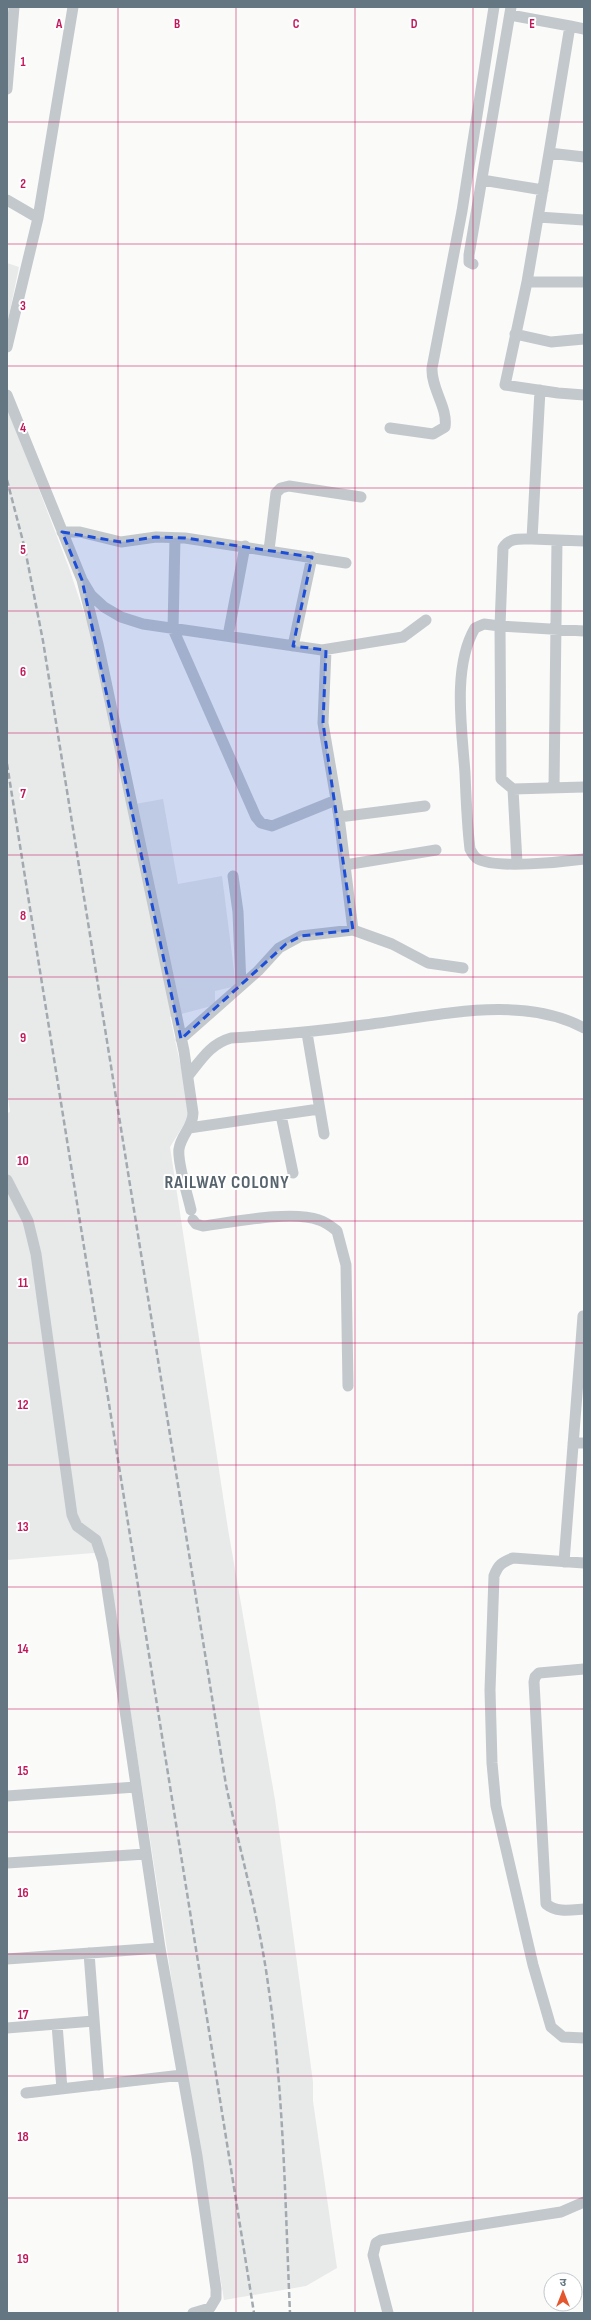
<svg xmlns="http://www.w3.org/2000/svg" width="591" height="2320" font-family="'Sofia Sans Condensed','Noto Sans Devanagari',sans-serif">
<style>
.built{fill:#e8e9e9}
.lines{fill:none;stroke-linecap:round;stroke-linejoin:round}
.minor{stroke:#c3c8cc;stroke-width:11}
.rail{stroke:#a2aab0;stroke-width:2.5;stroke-dasharray:6 3;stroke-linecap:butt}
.marked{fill:#1d4ed8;fill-opacity:0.2;stroke:#1d4ed8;stroke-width:3;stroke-dasharray:8 5;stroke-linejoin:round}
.grid{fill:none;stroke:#c2185b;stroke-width:1;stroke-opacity:0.55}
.labels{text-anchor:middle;stroke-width:4;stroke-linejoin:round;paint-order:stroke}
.district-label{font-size:18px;font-weight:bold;letter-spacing:1px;fill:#57646e;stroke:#fff}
.grid-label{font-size:13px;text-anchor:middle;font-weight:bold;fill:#c2185b;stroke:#fff;stroke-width:4;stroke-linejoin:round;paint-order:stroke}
</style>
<rect width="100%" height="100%" fill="#fafaf8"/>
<!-- built -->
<path class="built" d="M 7,263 L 19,267 L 7,325 Z
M 7,406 L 69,568 L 93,640 L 130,805 L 163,799 L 178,884 L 222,876 L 236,986 L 215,991 L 215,1005 L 170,1017 L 191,1113 L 170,1147 L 228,1529 L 275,1800 L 313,2082 L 313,2101 L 337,2268 L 306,2286 L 224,2300 L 173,1989 L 106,1552 L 7,1560 L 7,1113 L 10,1112 L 7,1087 Z"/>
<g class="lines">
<!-- minor -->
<path class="minor" d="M 510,15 L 570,26 L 549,153 L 584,157
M 570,26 L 584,29
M 7,89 L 14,7
M 549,153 L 527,282 L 505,385 L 558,393 L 584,395
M 482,180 L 543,190
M 7,200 L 38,218 L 7,347
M 538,217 L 584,220
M 38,218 L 73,7
M 473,264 L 469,262 L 469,255 L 511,7
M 527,282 L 584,282
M 515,334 L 551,342 L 584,339
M 540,390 L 532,539 L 584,541
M 7,395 L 82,580 L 91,595 L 104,607 L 121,617 L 143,624 L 322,650 L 403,637 L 426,620
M 390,428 L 433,434 L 445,427 C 448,407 431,389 432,368 L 462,211 L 494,7
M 62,532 L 80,532 L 121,542 L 156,537 L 185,538 L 346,563
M 175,538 L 173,629 L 256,817 L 261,823 L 272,826 L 336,800
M 532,539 C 521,539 509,537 503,548 L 500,626 L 484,624 L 475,628 C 452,667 462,730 465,773 C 466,798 467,824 470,849 C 472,853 474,857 478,859 C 496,869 562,862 584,859
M 269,550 L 276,493 L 281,488 L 289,486 L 361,497
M 82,580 L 98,644 L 184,1051 L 193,1113 C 193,1127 181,1135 179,1149 C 177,1162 188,1196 191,1210
M 584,631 L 500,626 L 501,779 L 513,789 L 584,787
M 228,636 L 245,546
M 293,646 L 312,557
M 326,650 L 323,723 L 339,817 L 353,930
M 554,788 L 557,540
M 513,789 L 517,863
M 339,817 L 425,806
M 345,865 L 436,850
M 233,876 L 238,912 L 241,986
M 307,1033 L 324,1134
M 181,1039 L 258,971 L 279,948 L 301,936 L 353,930 L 392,944 L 428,963 L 463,968
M 188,1076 C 201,1060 210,1044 231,1038 C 276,1035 320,1031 364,1025 C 433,1017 520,993 584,1028
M 281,1115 L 293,1173
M 189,1128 L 319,1109
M 7,1180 L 28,1221 L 36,1254 L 72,1515 L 77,1526 L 96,1540 L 103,1561 L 160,1948 L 197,2156 L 216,2289 L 216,2298 L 210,2308 L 193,2313
M 193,1220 L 196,1224 L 203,1226 C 234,1222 291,1210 319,1220 C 326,1222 332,1227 337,1231 L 346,1265 L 348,1386
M 573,1443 L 584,1443
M 564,1562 L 583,1316
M 584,1563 L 513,1558 C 502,1562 498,1565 494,1576 L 490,1690 L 492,1763 L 496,1806 L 533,1965 L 551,2027 L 563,2037 L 584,2038
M 584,1669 L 539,1673 L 535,1677 L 534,1682 L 546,1904 C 557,1913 571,1910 584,1909
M 7,1796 L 136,1787
M 7,1863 L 146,1854
M 89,1953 L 99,2085
M 7,1959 L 160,1948
M 57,2024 L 62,2089
M 7,2028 L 94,2021
M 26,2093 L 182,2075
M 388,2313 L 373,2255 L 376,2243 L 381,2240 L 561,2212 L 584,2202"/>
<!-- rail -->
<path class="rail" d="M 7,480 L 25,549 L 43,641 L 226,1785 C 240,1852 259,1917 268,1984 C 284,2093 285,2203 290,2313
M 7,764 L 254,2313"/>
</g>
<!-- marked area -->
<path class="marked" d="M 62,532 L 121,542 L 156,537 L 185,538 L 312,557 L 293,646 L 326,650 L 323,723 L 353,930 L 301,936 L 286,944 L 181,1039 L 82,580 Z"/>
<!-- grid -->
<path class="grid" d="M 118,7 L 118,2313M 236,7 L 236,2313M 355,7 L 355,2313M 473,7 L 473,2313M 7,122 L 584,122M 7,244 L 584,244M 7,366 L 584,366M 7,488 L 584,488M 7,611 L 584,611M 7,733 L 584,733M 7,855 L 584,855M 7,977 L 584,977M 7,1099 L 584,1099M 7,1221 L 584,1221M 7,1343 L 584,1343M 7,1465 L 584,1465M 7,1587 L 584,1587M 7,1709 L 584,1709M 7,1832 L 584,1832M 7,1954 L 584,1954M 7,2076 L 584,2076M 7,2198 L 584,2198"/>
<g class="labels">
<!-- district labels -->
<g class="district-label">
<text x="227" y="1188">RAILWAY COLONY</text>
</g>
</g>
<g class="grid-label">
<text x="59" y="28">A</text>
<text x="177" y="28">B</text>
<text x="296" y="28">C</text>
<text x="414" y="28">D</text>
<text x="532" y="28">E</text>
<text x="23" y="66">1</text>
<text x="23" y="188">2</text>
<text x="23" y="310">3</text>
<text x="23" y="432">4</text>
<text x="23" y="554">5</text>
<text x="23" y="676">6</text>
<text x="23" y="798">7</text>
<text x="23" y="920">8</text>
<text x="23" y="1042">9</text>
<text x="23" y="1165">10</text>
<text x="23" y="1287">11</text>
<text x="23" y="1409">12</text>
<text x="23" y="1531">13</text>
<text x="23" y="1653">14</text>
<text x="23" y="1775">15</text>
<text x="23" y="1897">16</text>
<text x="23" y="2019">17</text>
<text x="23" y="2141">18</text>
<text x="23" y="2263">19</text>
</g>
<!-- border -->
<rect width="591" height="2320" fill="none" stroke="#657683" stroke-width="16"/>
<!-- north arrow -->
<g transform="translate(563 2292)"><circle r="19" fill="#ffffff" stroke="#c1c8cd"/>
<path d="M0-3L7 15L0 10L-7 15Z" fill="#e4572e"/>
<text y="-6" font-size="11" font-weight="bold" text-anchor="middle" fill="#657683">उ</text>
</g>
</svg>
